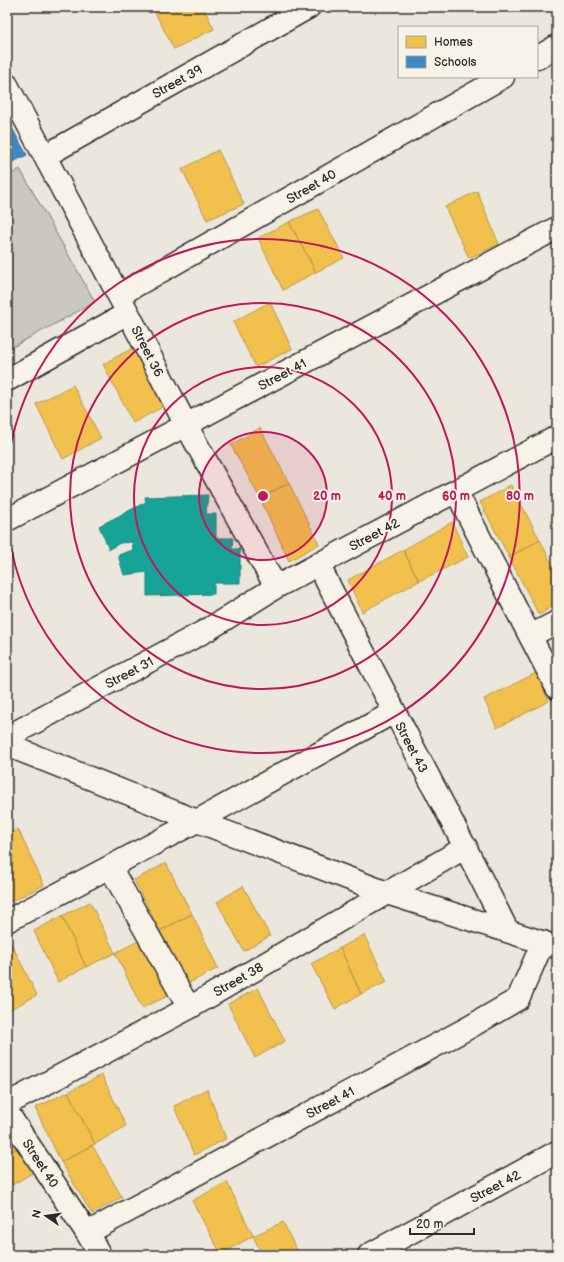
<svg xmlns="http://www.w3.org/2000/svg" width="564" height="1262" font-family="'Balsamiq Sans',sans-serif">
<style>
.green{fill:#cbc8bf;stroke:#7b7a75}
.homes{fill:#f2c14e;stroke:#b69444}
.schools{fill:#3f88c5;stroke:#396c97}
.public{fill:#17a398;stroke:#1d7f77}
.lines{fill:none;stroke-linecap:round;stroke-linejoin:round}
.minor-casing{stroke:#2b2b2b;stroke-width:25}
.minor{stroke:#f7f3e8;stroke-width:22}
.ring{fill:none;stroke:#c2185b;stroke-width:2}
.labels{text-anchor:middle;stroke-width:4;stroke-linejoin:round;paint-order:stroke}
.street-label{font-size:13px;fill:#2b2b2b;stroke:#f7f3e8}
.centre{fill:#c2185b;stroke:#f7f3e8;stroke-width:2}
.ring-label{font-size:12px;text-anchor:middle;font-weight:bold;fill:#c2185b;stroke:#f7f3e8;stroke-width:4;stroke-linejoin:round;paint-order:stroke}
</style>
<rect width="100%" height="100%" fill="#ebe7dd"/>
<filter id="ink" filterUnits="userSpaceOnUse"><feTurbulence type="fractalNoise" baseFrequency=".025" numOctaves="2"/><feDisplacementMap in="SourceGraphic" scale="8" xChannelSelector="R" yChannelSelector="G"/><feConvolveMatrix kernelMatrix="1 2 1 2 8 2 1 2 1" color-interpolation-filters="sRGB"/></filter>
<g filter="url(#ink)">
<!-- green -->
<path class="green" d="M 20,169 L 95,302 L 7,350 L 7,177 Z"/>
<!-- homes -->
<path class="homes" d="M 152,7 L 203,7 L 214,29 L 174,49 Z
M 218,150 L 244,204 L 207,220 L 182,169 Z
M 477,191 L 499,244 L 469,258 L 445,207 Z
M 318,209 L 344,258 L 316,272 L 289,222 Z
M 289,222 L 316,272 L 283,290 L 258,238 Z
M 270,302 L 292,349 L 256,367 L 233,322 Z
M 135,347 L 166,405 L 133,423 L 103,364 Z
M 73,385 L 101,438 L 63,459 L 36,404 Z
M 260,428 L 289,483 L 260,498 L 231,445 Z
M 289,483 L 319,544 L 289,561 L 260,498 Z
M 511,485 L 540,540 L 509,557 L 480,502 Z
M 452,522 L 468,557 L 419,581 L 403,550 Z
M 540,540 L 557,574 L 557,603 L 539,615 L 509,557 Z
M 403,550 L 419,581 L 362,612 L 348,580 Z
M 536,673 L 549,701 L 497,728 L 484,699 Z
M 18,829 L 44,885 L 10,902 L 7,896 L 7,835 Z
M 166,863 L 192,914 L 160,931 L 134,880 Z
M 243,886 L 270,936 L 244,951 L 217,902 Z
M 90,902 L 115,953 L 86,967 L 62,916 Z
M 192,914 L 218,968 L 187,984 L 160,931 Z
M 62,916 L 86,967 L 58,982 L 34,931 Z
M 364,935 L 387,982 L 361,994 L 340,948 Z
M 142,939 L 170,995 L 142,1008 L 115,953 Z
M 11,943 L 37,995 L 7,1011 L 7,945 Z
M 340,948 L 361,994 L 335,1009 L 311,964 Z
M 258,988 L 285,1041 L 255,1058 L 228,1004 Z
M 102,1075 L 126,1126 L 95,1144 L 68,1092 Z
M 207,1089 L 226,1139 L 194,1155 L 174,1106 Z
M 68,1092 L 95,1144 L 61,1162 L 35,1108 Z
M 7,1127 L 19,1147 L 7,1154 Z
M 92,1145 L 122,1197 L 92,1214 L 61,1162 Z
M 19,1147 L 34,1172 L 7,1188 L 7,1154 Z
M 227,1182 L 253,1236 L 221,1254 L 192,1201 Z
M 283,1222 L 299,1255 L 262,1255 L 253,1236 Z"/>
<!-- schools -->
<path class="schools" d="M 7,119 L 27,155 L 7,165 Z"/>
<!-- public -->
<path class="public" d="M 208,495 L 206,514 L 216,514 L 216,538 L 233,538 L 232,549 L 240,549 L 240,583 L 214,583 L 214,594 L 147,596 L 147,572 L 124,575 L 118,555 L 133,550 L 132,542 L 120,543 L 109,549 L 99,526 L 146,502 L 145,497 Z"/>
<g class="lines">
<!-- minor casing -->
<g class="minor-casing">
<path id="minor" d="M 537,58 L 557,46
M 7,85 L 128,313 L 186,425 L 276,587 L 209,629 L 7,737
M 45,156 L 309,7
M 119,295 L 503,77
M 7,380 L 128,313
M 456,491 L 515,607 L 557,688
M 7,520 L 557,228
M 318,564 C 380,686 446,807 507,930
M 276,587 L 557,437
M 530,636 L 557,622
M 7,745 L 197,821 L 387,893 L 557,947
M 110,867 L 189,1008
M 7,921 L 197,821 L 394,712
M 7,1104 L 189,1008 L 466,847
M 7,1112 L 87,1233 L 100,1255
M 87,1233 L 468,1028 L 518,999 L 543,942
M 369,1255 L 557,1152"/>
</g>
<!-- minor -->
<use href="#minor" class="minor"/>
</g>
</g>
<!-- distance rings -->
<circle cx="263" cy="496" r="64" fill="#c2185b" fill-opacity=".12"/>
<g class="ring">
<circle cx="263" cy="496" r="64"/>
<circle cx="263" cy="496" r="129"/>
<circle cx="263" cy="496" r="193"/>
<path d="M7 471A257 257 0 1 1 7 521"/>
</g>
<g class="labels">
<!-- street labels -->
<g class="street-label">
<text transform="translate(177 81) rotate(-29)" y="5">Street 39</text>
<text transform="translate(311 186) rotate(-30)" y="5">Street 40</text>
<text transform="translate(148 351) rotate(63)" y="5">Street 36</text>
<text transform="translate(282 374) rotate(-28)" y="5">Street 41</text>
<text transform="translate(374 534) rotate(-28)" y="5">Street 42</text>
<text transform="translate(129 672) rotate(-28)" y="5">Street 31</text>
<text transform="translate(412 747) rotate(62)" y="5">Street 43</text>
<text transform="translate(238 979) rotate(-30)" y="5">Street 38</text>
<text transform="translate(330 1102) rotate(-28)" y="5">Street 41</text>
<text transform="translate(41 1163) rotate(57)" y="5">Street 40</text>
<text transform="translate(495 1186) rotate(-28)" y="5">Street 42</text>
</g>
</g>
<circle cx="263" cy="496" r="6" class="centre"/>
<g class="ring-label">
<text x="327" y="500">20 m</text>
<text x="392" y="500">40 m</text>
<text x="456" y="500">60 m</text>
<text x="520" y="500">80 m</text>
</g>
<!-- margin -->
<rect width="564" height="1262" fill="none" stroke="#f7f3e8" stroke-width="24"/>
<rect x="12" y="12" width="540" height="1238" fill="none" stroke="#2b2b2b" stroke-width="1.5" filter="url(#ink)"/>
<!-- legend -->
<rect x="398" y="26" width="140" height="52" fill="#f7f3e8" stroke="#a5a39c"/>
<rect x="406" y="36" width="20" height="12" fill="#f2c14e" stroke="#a5a39c"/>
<text x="434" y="46" font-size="12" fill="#2b2b2b">Homes</text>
<rect x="406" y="56" width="20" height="12" fill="#3f88c5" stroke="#a5a39c"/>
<text x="434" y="66" font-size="12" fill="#2b2b2b">Schools</text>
<!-- north arrow -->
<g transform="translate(46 1216) rotate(283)" stroke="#f7f3e8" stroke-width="3" paint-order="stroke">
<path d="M0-3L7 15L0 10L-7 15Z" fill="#2b2b2b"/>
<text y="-6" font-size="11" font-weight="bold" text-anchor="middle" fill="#2b2b2b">N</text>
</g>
<!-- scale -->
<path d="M410 1228v6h64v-6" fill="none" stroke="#2b2b2b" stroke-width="2"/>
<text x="416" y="1228" font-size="12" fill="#2b2b2b" stroke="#f7f3e8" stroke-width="3" paint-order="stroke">20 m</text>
</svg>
